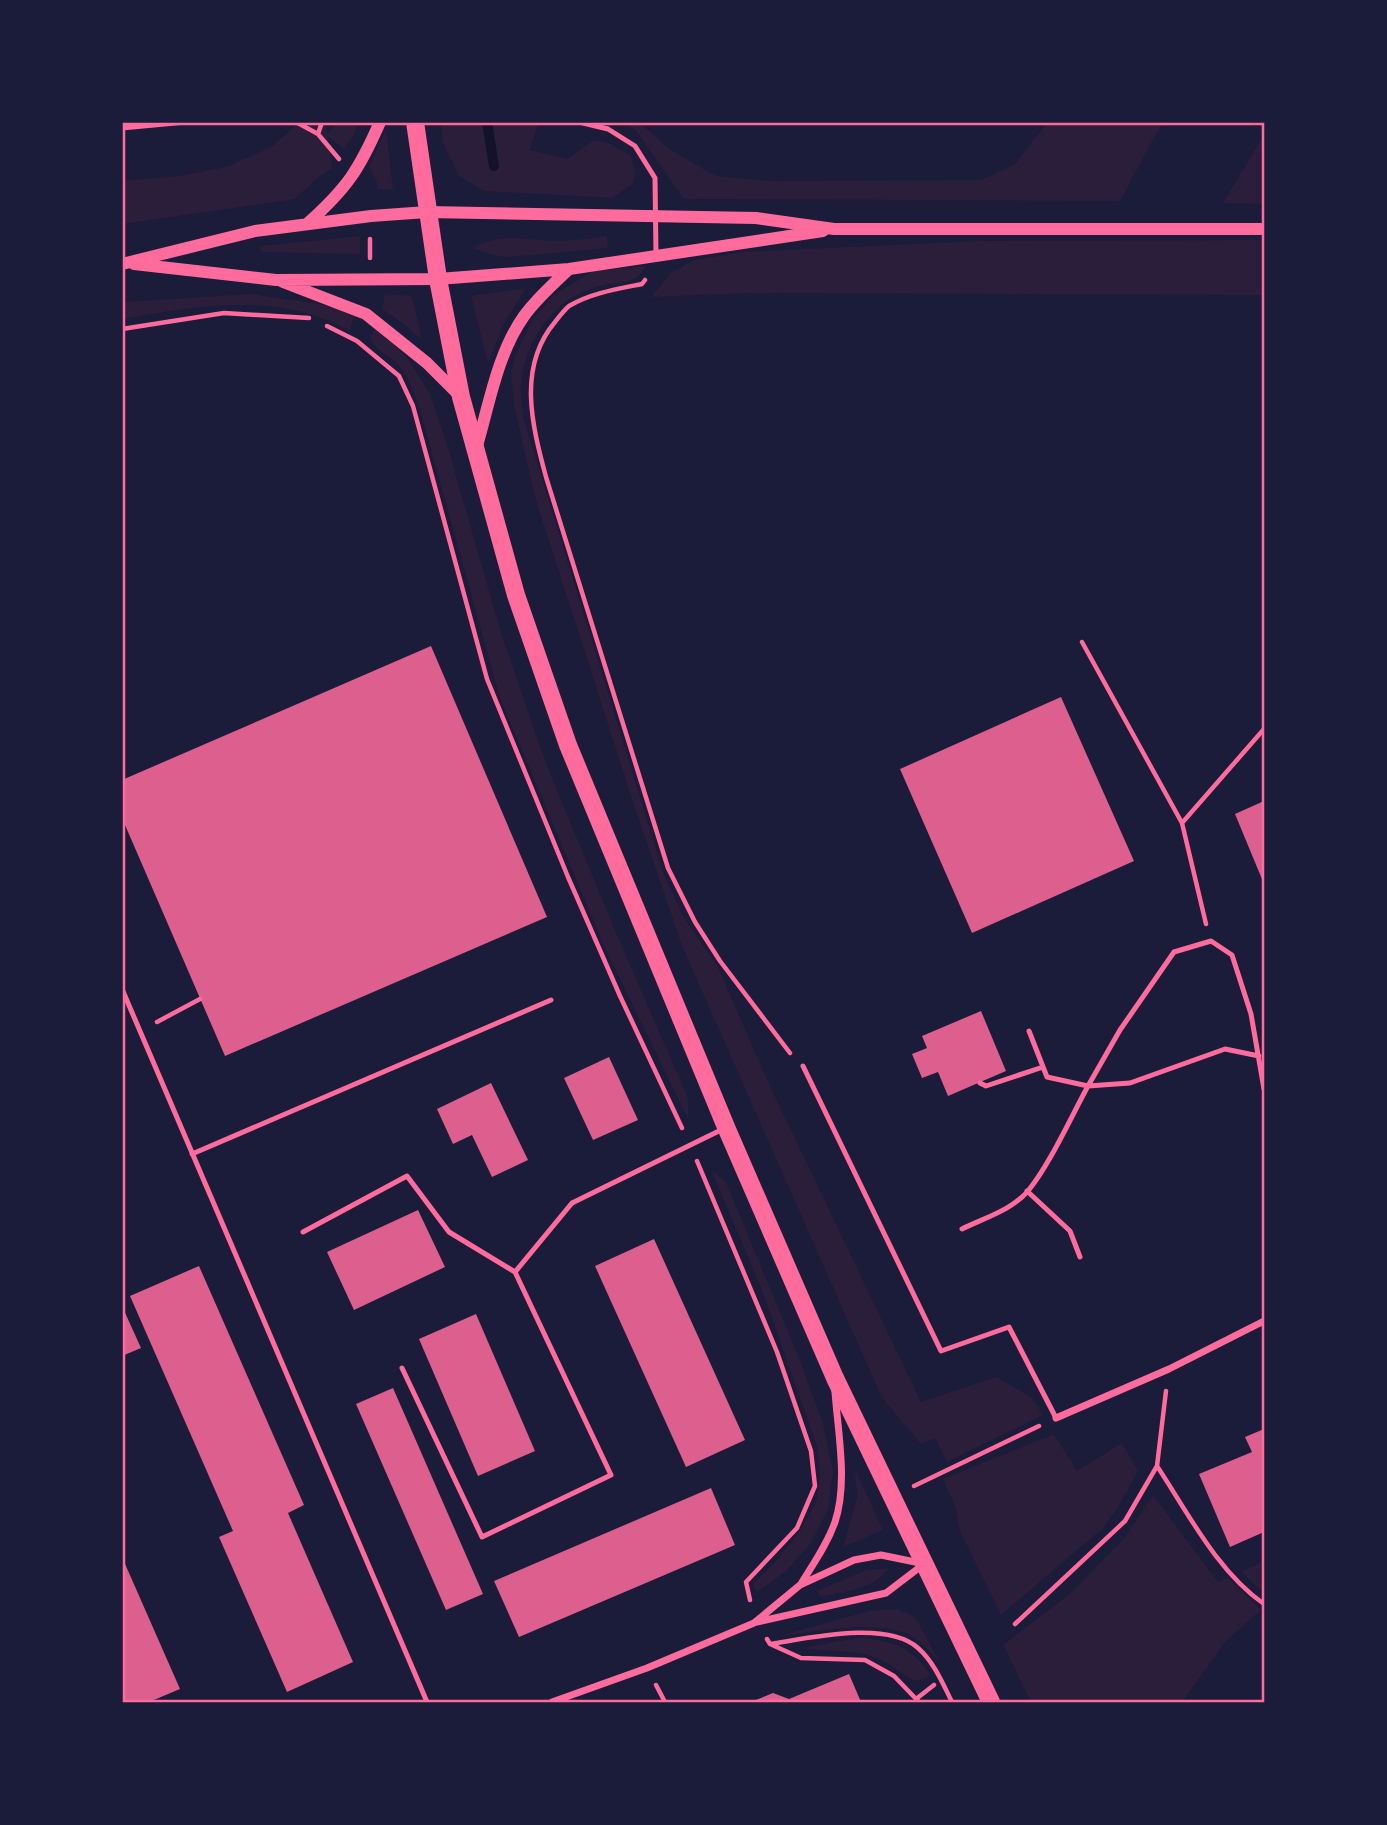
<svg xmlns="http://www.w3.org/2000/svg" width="1387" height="1825" font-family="Cabin,sans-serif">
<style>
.green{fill:#2a1e3b}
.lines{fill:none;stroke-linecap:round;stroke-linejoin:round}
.stream{stroke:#12122b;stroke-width:10}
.building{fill:#dd5f8e}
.path{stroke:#ff6b9d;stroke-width:4.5}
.service{stroke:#ff6b9d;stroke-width:5}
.minor{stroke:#ff6b9d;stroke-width:7}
.tertiary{stroke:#ff6b9d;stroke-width:12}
.primary{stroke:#ff6b9d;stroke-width:18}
.neatline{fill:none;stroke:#ff6b9d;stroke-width:2.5}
</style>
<rect width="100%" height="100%" fill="#1b1b3a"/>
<!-- green -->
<path class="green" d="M 298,123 L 325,123 L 328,135 L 336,123 L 357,123 L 356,131 L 344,149 L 328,137 L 332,169 L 318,177 L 295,199 L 123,224 L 122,181 L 179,176 L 226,167 L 273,146 Z
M 441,123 L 538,123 L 530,150 L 567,159 L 594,140 L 608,143 L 630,155 L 635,170 L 633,183 L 613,198 L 484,191 L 459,176 L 443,143 Z
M 625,123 L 640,123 L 672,151 L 716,176 L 769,181 L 981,180 L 1014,165 L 1047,123 L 1162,123 L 1120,201 L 684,199 L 636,131 Z
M 386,129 L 393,189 L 378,189 L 376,180 L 369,167 Z
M 1264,135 L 1264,204 L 1223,203 Z
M 360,236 L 360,254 L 261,252 L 260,246 Z
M 607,236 L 608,248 L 509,257 L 493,255 L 472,248 C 508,230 526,242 563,241 C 577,240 592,238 607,236 Z
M 1264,240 L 1264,295 L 750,293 L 651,297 L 672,272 L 694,260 L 743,252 L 978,241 Z
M 646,266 C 635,285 625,281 605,285 C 557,294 525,337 521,385 C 520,395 523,407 523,417 L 664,875 L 683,916 L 718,967 L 769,1084 L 921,1402 L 996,1377 L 1031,1397 L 1043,1415 L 947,1462 L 935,1438 L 921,1444 L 882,1398 L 682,946 L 632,799 L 535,497 L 514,405 L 511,376 L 515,355 L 533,319 L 554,295 L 593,271 Z
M 526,288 L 503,325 L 488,364 L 471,296 Z
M 251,294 L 332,306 L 355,316 L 349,331 C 283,291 195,306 123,319 L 123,302 Z
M 385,294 L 412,296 L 422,340 L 405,325 L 382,309 Z
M 375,329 L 395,345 L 408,359 L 430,394 L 448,448 L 502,636 L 547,766 L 617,935 L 688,1098 L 688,1119 L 605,948 L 500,698 L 420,410 C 414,394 409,377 398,364 C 388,353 375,352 370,337 Z
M 711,1170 L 726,1182 L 799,1358 L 823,1423 L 833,1472 L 828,1510 L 811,1543 L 785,1572 L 757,1592 L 753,1584 L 776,1561 L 801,1529 L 816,1502 L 820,1476 L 817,1446 L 762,1290 Z
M 1054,1434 L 1077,1471 L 1122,1443 L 1138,1471 L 1117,1509 L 1102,1529 L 1001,1615 L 960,1531 L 955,1506 L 943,1479 Z
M 855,1469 L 883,1530 L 843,1547 L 857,1498 Z
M 1153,1495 L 1218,1582 L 1228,1578 L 1261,1610 L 1225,1642 L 1182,1702 L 1031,1702 L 1003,1645 L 1072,1592 L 1125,1537 Z
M 1264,1561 L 1264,1593 L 1241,1572 Z
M 889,1568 C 873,1590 845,1591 820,1597 L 817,1591 L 866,1570 Z
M 897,1609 L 915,1617 L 940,1662 C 932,1655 925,1645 916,1639 C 885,1617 815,1632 779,1636 L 869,1611 Z
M 862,1637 C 894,1643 910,1645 930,1674 L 926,1679 L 915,1681 C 903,1675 893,1666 881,1660 C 857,1648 828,1653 803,1648 Z"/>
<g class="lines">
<!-- stream -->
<path class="stream" d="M 487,122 L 494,166"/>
</g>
<!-- building -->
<path class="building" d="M 431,646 L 547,917 L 225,1056 L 122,818 L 122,780 Z
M 1061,697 L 1134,861 L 972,933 L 900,769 Z
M 1264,801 L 1264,884 L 1235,814 Z
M 981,1011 L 1006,1071 L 948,1096 L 938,1072 L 922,1078 L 912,1054 L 927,1048 L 922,1036 Z
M 609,1057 L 638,1120 L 593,1140 L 564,1078 Z
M 491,1083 L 528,1160 L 492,1177 L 472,1135 L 453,1144 L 437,1109 Z
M 418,1210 L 445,1267 L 354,1310 L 327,1252 Z
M 654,1239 L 745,1440 L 686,1467 L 595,1266 Z
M 199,1266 L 304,1505 L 288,1513 L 353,1662 L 287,1692 L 219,1537 L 233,1531 L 130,1296 Z
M 122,1306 L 141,1348 L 122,1356 Z
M 476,1314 L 535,1451 L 478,1476 L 419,1339 Z
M 393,1388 L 483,1594 L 446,1610 L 356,1404 Z
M 1264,1429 L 1264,1532 L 1230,1547 L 1199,1474 L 1252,1452 L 1245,1437 Z
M 711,1488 L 735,1545 L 519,1637 L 494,1581 Z
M 122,1557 L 180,1689 L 149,1702 L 122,1702 Z
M 849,1674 L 861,1702 L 751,1702 L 773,1693 L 789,1699 Z"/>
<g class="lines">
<!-- path -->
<path class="path" d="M 296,122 L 318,134
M 322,122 L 318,134 L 339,159
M 370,258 L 370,239
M 645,280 L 642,284 C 617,289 591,293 569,306 C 564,310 559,317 555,322 C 517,367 532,425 546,477 L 668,868 L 695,922 L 720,961 L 790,1053
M 327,326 L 357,341 L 399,376 L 413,406 L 487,679 L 568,877 L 620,996 L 682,1128
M 122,329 L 224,313 L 309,318
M 1082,642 L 1182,823
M 1206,924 L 1182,823 L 1264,729
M 157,1022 L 200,999
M 697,1161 L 777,1352 L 811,1451 L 815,1486 L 797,1528 L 746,1582 L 750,1600
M 1157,1466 C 1188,1513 1217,1571 1264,1604
M 914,1486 L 1039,1426
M 1015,1624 L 1125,1521 L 1157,1466 L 1166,1391
M 767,1639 L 770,1644 L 801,1658 L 865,1660 L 894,1676 L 919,1702
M 771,1644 C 809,1638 887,1620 918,1648 C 934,1662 943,1684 952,1702
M 656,1685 L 665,1702
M 916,1699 L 934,1685"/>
<!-- service -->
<path class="service" d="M 579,122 L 608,129 L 635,146 L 655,178 L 656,255
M 122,128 L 186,122
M 122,989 L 427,1702
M 1029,1031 L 1047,1077 L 1088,1086 L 1120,1030 L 1174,952 L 1211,941 L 1232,955 L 1251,1014 L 1264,1089
M 803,1066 L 941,1351 L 1009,1327 L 1056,1418
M 980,1083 L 986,1086 L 1043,1067
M 192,1154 L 551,1000
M 1027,1191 L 1070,1231 L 1080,1257
M 962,1229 C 984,1218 1012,1210 1028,1191 C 1050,1164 1071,1117 1088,1086 L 1130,1083 L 1225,1049 L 1259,1056
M 303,1232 L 407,1176 L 449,1232 L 515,1272
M 402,1368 L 482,1537 L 611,1475 L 515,1272 L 572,1203 L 723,1129"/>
<!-- minor -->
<path class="minor" d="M 1056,1418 L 1169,1369 L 1264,1321
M 801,1584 C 813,1564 827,1545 835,1522 C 848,1483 838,1433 835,1392
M 757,1622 L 886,1593 L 924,1564
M 552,1702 L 647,1668 L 754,1623 L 800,1585 L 854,1560 L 881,1555 L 920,1563"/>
<!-- tertiary -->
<path class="tertiary" d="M 308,223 C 347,188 359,170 380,122
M 122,264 L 255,231 L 371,216 L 427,212 L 756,218 L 834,229 L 1264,229
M 134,264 L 276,280 L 438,279 L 569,269 L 823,231
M 283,282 L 366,314 L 427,363 L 461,397
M 476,449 C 489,406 497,354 524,316 C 536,299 553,284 569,269"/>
<!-- primary -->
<path class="primary" d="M 415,122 L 438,279 L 461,397 L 516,595 L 568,745 L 726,1127 L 835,1378 L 991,1702"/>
</g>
<!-- border -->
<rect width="1387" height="1825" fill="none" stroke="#1b1b3a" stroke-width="248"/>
<rect x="124" y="124" width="1139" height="1577" class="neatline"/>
</svg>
